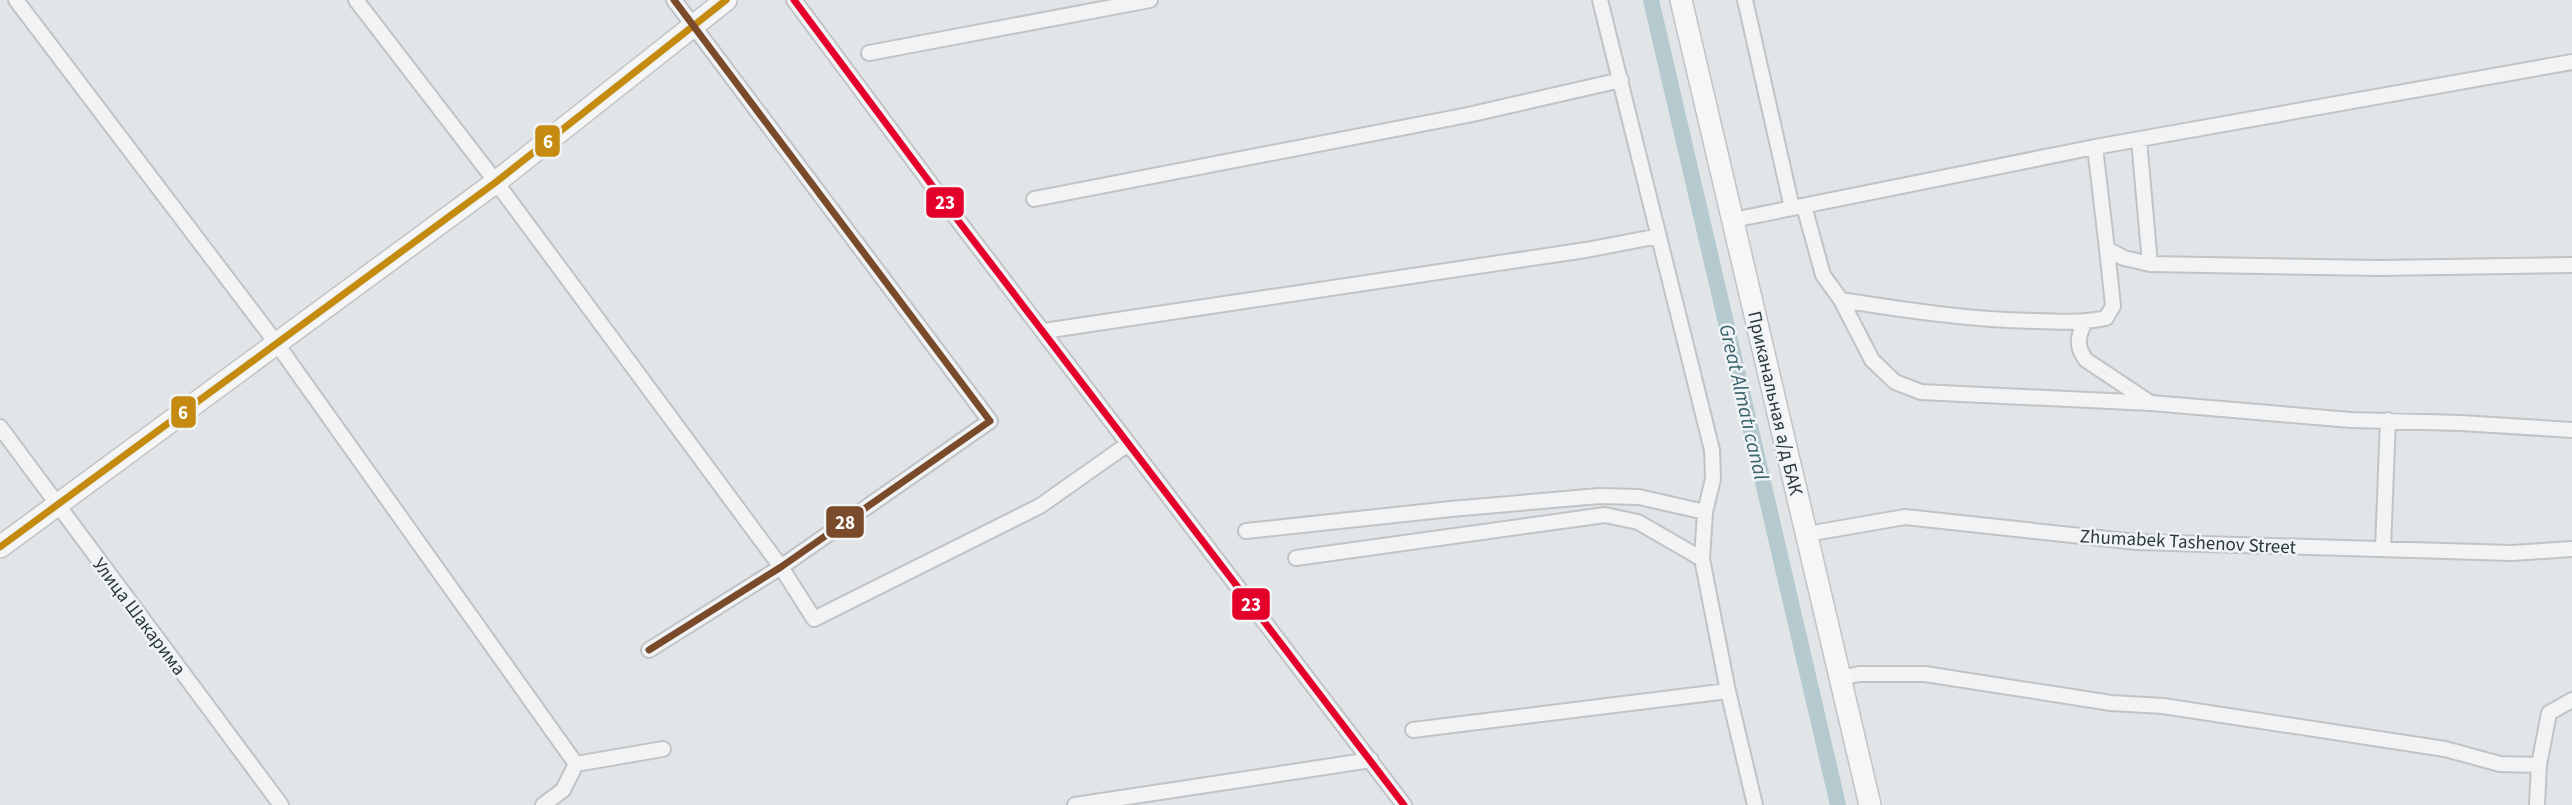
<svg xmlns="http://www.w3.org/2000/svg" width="2572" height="805" font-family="'Source Sans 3',sans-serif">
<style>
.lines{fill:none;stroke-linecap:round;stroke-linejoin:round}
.canal{stroke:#b4cace;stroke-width:16}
.street-casing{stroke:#c1c3c5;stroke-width:18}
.secondary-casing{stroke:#c1c3c5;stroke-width:24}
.street{stroke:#f1f3f4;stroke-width:14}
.secondary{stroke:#f6f6f6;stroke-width:21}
.bus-1-casing{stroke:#f0f4f6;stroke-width:12}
.bus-2-casing{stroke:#f0f4f6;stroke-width:12}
.bus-3-casing{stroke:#f0f4f6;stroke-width:12}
.bus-1{stroke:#e4002b;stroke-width:7}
.bus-2{stroke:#c48b10;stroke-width:7}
.bus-3{stroke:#7a4b2a;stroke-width:7}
.labels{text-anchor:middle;stroke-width:5;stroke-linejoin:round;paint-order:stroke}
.street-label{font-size:19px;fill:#2b393e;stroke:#f0f4f6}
.water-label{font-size:21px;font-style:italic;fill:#3a636d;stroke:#f0f4f6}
.line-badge{stroke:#f0f4f6;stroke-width:2.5}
.badge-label{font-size:19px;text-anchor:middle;font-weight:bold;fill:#fff}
</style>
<rect width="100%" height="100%" fill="#e2e5e7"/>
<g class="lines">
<!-- canal -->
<path class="canal" d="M 1651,0 L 1838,805"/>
<!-- street casing -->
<g class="street-casing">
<path id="street" d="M 16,0 L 277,344 L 576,764 L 563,790 L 543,805
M 356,0 L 496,182 L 781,567 L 814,619 L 1040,506 L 1128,444
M 794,0 L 960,223 L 1404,805
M 1600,0 L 1712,450 L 1713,479 L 1705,512 L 1702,559 L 1728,691 L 1755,805
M 1745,0 L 1792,208
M 869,53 L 1150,0
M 2139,140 L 2150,264
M 2095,147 L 2107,249 L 2124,258 L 2150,264 L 2378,268 L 2572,265
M 1034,199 L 1468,115 L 1621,80
M 1804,206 L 1823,275 L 1841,300 C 1905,310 1970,320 2035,321 C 2060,322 2082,323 2106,318 L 2113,306 L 2107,249
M 1733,220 L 2095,147 L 2572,62
M 1841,300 L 1872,360 L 1895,382 L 1921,392 L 2151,403 L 2351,420 L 2461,423 L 2572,430
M 2085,322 C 2077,337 2076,347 2086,360 L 2149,402
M 1044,331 L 1586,250 L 1659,236
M 0,427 L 281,805
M 1246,531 L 1451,509 L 1599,496 L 1639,497 L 1705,512
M 1807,534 L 1905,517 L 2137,542 L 2512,553 L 2572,549
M 2383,549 L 2388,420
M 1296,558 L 1605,515 L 1638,522 L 1702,559
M 649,650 L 781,567 L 990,421 L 674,0
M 1841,678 L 1859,674 L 1925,674 L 2111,703 L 2163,706 L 2445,749 L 2500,764 L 2539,765 L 2537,805
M 1413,730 L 1728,691
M 576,764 L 663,749
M 2539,765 L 2549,713 L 2572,700
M 1075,805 L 1371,760"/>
</g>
<!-- secondary casing -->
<g class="secondary-casing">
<path id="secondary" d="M 1681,0 L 1870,805
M 0,547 L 496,182 L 726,0"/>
</g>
<!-- street -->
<use href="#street" class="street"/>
<!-- secondary -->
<use href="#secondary" class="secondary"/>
<!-- bus-1 casing -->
<g class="bus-1-casing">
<path id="bus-1" d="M 794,0 L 960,223 L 1404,805"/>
</g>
<!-- bus-2 casing -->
<g class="bus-2-casing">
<path id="bus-2" d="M 0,547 L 496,182 L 726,0"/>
</g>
<!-- bus-3 casing -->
<g class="bus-3-casing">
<path id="bus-3" d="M 649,650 L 781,567 L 990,421 L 674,0"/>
</g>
<!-- bus-1 -->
<use href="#bus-1" class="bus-1"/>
<!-- bus-2 -->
<use href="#bus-2" class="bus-2"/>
<!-- bus-3 -->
<use href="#bus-3" class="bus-3"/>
</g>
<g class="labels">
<!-- street labels -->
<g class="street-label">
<text transform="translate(1776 403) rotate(77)" y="7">Приканальная а/д БАК</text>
<text transform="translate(2188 541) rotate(3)" y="7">Zhumabek Tashenov Street</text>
<text transform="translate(140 616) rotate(53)" y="7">Улица Шакарима</text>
</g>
<!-- water labels -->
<g class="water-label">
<text transform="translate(1744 402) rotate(77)" y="7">Great Almatı canal</text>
</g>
</g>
<g class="line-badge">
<rect x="534" y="124" width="27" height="34" rx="7" fill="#c48b10"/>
<rect x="925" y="186" width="40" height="33" rx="7" fill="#e4002b"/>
<rect x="170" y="395" width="27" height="34" rx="7" fill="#c48b10"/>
<rect x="825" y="505" width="40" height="34" rx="7" fill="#7a4b2a"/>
<rect x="1231" y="587" width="40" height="34" rx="7" fill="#e4002b"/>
</g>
<g class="badge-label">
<text x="548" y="148">6</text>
<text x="945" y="209">23</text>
<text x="183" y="419">6</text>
<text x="845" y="529">28</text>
<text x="1251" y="611">23</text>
</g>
</svg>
